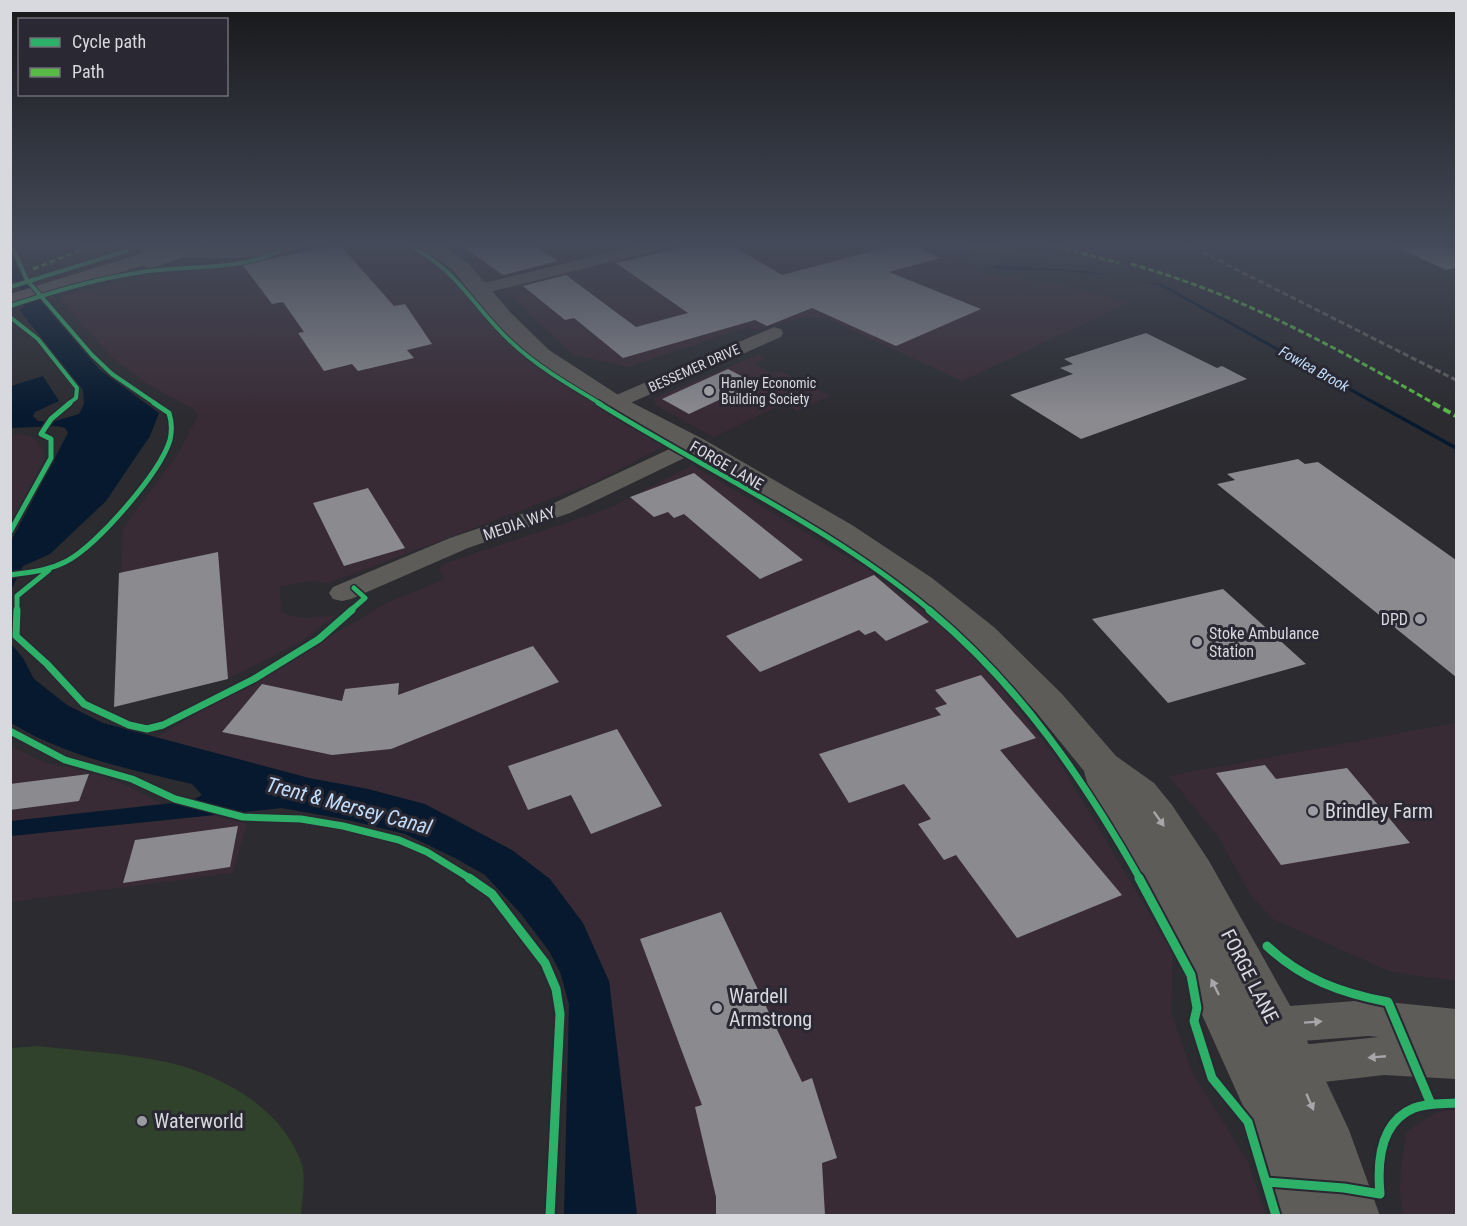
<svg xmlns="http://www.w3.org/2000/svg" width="1467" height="1226" font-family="'Roboto Condensed',sans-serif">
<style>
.commercial{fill:#392b35}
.green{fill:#30412c}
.water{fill:#06192e}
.building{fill:#8a8a8f}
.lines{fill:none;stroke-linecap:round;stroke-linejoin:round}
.minor{fill:#5e5c59;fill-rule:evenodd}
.tertiary{fill:#5e5c59;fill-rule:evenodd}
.trunk{fill:#696660;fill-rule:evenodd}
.rail{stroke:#626160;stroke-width:3;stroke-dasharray:6 3;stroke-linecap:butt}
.trunk-bridge{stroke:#696660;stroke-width:22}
.quiet-far1{stroke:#58b947;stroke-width:3;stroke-dasharray:6 3;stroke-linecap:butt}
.quiet{stroke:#58b947;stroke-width:4;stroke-dasharray:8 4;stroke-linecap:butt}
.cycleway-far3-casing{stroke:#292833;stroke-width:6}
.cycleway-far2-casing{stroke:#292833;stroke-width:8}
.cycleway-far1-casing{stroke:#292833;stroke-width:10}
.cycleway-casing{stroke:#292833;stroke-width:13}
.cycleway-far3{stroke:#2db169;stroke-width:4}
.cycleway-far2{stroke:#2db169;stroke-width:5}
.cycleway-far1{stroke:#2db169;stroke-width:7}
.cycleway{stroke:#2db169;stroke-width:9}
.oneway{fill:#a7a6a9}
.poi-dot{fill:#9b9ba2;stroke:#292833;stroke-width:2}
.labels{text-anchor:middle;stroke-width:6;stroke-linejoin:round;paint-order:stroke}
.far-street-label{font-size:14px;fill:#d8d8df;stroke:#292833}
.far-poi-label{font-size:14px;fill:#d8d8df;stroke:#292833;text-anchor:start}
.far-water-label{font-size:15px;font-style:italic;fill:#c1dcfa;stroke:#292833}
.street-label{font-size:16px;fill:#d8d8df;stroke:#292833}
.poi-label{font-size:16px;fill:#d8d8df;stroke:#292833;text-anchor:end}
.near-poi-label{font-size:20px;fill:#d8d8df;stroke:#292833;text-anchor:start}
.near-street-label{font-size:20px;fill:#d8d8df;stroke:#292833}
.near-water-label{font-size:21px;font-style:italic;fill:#c1dcfa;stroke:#292833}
</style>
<rect width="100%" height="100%" fill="#2b2b30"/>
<!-- commercial -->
<path class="commercial" d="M 340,244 L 415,246 L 450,272 L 520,353 L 532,363 L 662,443 L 660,448 L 593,483 L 329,583 L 309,581 L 280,587 L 281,611 L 290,616 L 306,618 L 336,615 L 302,641 L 228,679 L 114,707 L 123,529 L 179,452 L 198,416 L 192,408 L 147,384 L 112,357 L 58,297 L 158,274 L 198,271 Z
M 454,244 L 636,244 L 501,277 Z
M 689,244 L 917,244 L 972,271 L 1072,288 L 1131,302 L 962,381 L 826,318 L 799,318 L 755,331 L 749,326 L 629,367 L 573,354 L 502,288 L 660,250 L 752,311 L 761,308 L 668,249 Z
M 760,354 L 766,358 L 755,364 L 773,374 L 780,371 L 830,396 L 797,411 L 784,403 L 714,437 L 655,405 L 655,398 Z
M 19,434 L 33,437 L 44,451 L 44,461 L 11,522 L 11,435 Z
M 692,465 L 866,568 L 944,627 L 993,677 L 1056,757 L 1173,953 L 1171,1013 L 1192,1072 L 1247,1160 L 1266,1215 L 637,1215 L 609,981 L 550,879 L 512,850 L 448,815 L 368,789 L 309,778 L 155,738 L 389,602 L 445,579 L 438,569 L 446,563 L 610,508 Z
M 1455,723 L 1456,981 L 1391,972 L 1273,919 L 1251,896 L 1219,838 L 1169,776 Z
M 11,747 L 46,763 L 86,771 L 126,785 L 163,804 L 11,821 Z
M 213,815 L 247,824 L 233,873 L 11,902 L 10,836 Z
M 1456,1110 L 1456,1215 L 1403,1215 L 1400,1193 L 1401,1165 L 1407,1131 L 1439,1111 Z"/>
<!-- green -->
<path class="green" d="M 961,244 L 980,244 L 1104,261 L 1025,257 L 973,260 L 962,250 L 973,256 L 979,254 Z
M 109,248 L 126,250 L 41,267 L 82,251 Z
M 38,1046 C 79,1051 126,1053 166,1062 C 221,1074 283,1108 302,1165 C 306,1179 302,1201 301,1215 L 11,1215 L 11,1048 Z"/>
<!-- water -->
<path class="water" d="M 10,253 L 41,301 L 99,369 L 159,413 L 150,436 L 106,501 L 50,554 L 23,566 L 11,590 L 11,541 L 68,433 L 65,428 L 57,426 L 11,428 L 11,386 L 43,376 L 59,401 L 35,412 L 33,416 L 38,421 L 52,422 L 79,414 L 84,404 L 83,390 L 20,311 L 27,302 L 17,282 L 11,280 Z
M 999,265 L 1085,271 L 1162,284 L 1456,446 L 1456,450 L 1159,285 C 1121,275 1080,272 1041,270 C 1025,269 1005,273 990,266 Z
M 11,644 L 23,658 L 34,679 L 48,690 L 67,705 L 103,723 L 309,778 L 368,789 L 425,804 L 512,850 L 550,879 L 583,923 L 609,981 L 637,1215 L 564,1215 L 569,1004 L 560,972 L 549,951 L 521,914 L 485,875 L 455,858 L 405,834 L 348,820 L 282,808 L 11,836 L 11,821 L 191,801 L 202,795 L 192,784 C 129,769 67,757 11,723 Z"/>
<!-- building -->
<path class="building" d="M 459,244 L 532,244 L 558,261 L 503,275 Z
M 697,244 L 730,244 L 782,275 L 899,244 L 912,244 L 940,258 L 889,272 L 981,309 L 896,346 L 812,308 L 767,326 L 755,320 L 623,358 L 574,318 L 565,320 L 523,286 L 566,275 L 636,327 L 688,313 L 616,263 Z
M 1390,244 L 1442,244 L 1456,250 L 1456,268 L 1446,270 Z
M 340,245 L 394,306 L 405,304 L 432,344 L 407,350 L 414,358 L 358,371 L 352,364 L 324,371 L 298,333 L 304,332 L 283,302 L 272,304 L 242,264 Z
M 1146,333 L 1217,368 L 1222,366 L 1247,379 L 1081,439 L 1010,395 L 1073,374 L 1060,368 L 1073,364 L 1064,359 Z
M 728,369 L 755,383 L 689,414 L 662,399 Z
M 1298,459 L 1305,464 L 1318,462 L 1456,560 L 1456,677 L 1217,484 L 1235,480 L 1227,474 Z
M 694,473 L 803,560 L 760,579 L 684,514 L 674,518 L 668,512 L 654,517 L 630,497 Z
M 368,488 L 405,548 L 344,566 L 313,503 Z
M 218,552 L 228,679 L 114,707 L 119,573 Z
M 874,575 L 929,622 L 886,641 L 875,631 L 865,635 L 859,630 L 760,672 L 726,636 Z
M 1223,589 L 1306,664 L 1168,703 L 1092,619 Z
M 533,646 L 559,682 L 391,749 L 332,755 L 222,732 L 262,684 L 342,701 L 345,689 L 399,683 L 398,695 Z
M 981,675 L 1036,738 L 1000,750 L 1122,895 L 1017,938 L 956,855 L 944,860 L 918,824 L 931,819 L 904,784 L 849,803 L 819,754 L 941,715 L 935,708 L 947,704 L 935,690 Z
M 617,729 L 662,806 L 591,834 L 571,795 L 528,810 L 508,766 Z
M 1265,765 L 1276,779 L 1347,768 L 1410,843 L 1281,865 L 1216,773 Z
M 89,774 L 79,801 L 10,810 L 10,784 Z
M 238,826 L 230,867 L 123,883 L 135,840 Z
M 721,912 L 802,1082 L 812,1078 L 837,1158 L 822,1163 L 825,1215 L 716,1215 L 716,1197 L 695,1107 L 702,1105 L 640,939 Z"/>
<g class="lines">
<!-- minor -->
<path class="minor" d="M 644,244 L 672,244 L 670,247 L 478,295 L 472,294 L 469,290 L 472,286 Z
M 774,327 L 781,329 L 783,333 L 781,337 L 621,407 L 614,409 L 607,407 L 604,403 L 607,399 Z
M 693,438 L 701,440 L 704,445 L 701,450 L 570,513 L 468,548 L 351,599 L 342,601 L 333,599 L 329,593 L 333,587 L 450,538 L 554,503 Z
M 1368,1000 L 1456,1009 L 1456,1079 L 1384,1075 L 1281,1087 L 1267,1081 L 1261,1067 L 1267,1053 L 1281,1047 L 1379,1037 L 1368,1036 L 1262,1044 L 1248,1039 L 1242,1026 L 1248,1013 L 1262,1008 Z"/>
<!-- tertiary -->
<path class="tertiary" d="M 136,244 L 202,247 L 307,244 L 304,248 C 250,262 193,262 139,248 Z
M 417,244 L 441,244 L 467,262 L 511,313 L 549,350 L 623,398 L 703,439 L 852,525 L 932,578 L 995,628 L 1062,694 L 1116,756 L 1154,783 L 1172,805 L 1209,861 L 1292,1009 L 1349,1130 L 1380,1216 L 1282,1216 L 1257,1137 L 1168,939 L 1092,801 L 1084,771 L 1036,712 L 971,644 L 910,592 L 830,537 L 683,451 L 605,408 L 533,360 L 495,323 L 453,270 Z"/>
<!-- trunk -->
<path class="trunk" d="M 150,251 L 157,253 L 160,257 L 157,261 L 10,307 L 10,294 Z"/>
<!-- rail -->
<path class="rail" d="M 1186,244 L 1456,380"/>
<!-- trunk-bridge -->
<path class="trunk-bridge" d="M 150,257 L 183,246"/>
<!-- quiet-far1 -->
<path class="quiet-far1" d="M 1047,244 L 1119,263
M 126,251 L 148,244
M 1131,264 C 1242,295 1336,348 1435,404
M 33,269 L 83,249 L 107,247"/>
<!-- quiet -->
<path class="quiet" d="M 1433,403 L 1456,416"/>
<!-- cycleway-far3 casing -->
<g class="cycleway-far3-casing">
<path id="cycleway-far3" d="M 11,244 L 27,280 L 92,355 L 112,374 L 156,404
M 405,244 C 454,265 472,305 509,340 C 536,366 569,385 601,404
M 10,287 L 126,251
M 10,306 C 53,292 98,278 143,272 C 188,265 236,271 278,252 L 277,247
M 10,317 L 38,339 L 77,388 L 76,398 L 68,404"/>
</g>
<!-- cycleway-far2 casing -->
<g class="cycleway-far2-casing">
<path id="cycleway-far2" d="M 598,403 C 709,472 830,527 931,611
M 10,532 L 51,458 L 51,439 L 41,434 L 51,419 L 70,403
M 10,575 C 31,572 48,571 67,561 C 98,544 160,473 170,440 C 172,431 172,422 169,413 L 154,403
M 17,611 L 17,596 L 49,570
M 350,611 L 365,598 L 354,588"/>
</g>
<!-- cycleway-far1 casing -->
<g class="cycleway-far1-casing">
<path id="cycleway-far1" d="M 17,610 L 16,636 L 47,664 L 84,704 L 129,725 L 147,729 L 163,725 L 254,679 L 319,639 L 352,610
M 929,610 C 1019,685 1083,778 1140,879
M 10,731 L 65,760 L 132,779 L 175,799 L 243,817 L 301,819 L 343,826 L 399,840 L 427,852 L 471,879"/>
</g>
<!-- cycleway casing -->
<g class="cycleway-casing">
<path id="cycleway" d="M 469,878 L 492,894 L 545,963 L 556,989 L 560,1014 L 550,1216
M 1139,878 L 1191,975 L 1197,1008 L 1194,1021 L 1212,1078 L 1248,1122 L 1276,1216
M 1267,946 C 1302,979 1341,993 1388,1002 L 1431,1104
M 1267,1182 L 1344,1188 L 1380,1194 C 1377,1162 1380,1122 1414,1108 C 1427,1103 1442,1104 1456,1103"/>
</g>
<!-- cycleway-far3 -->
<use href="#cycleway-far3" class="cycleway-far3"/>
<!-- cycleway-far2 -->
<use href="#cycleway-far2" class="cycleway-far2"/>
<!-- cycleway-far1 -->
<use href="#cycleway-far1" class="cycleway-far1"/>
<!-- cycleway -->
<use href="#cycleway" class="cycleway"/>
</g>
<!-- one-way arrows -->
<defs><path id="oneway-solid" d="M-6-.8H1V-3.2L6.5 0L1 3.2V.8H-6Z" transform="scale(1.5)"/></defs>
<g class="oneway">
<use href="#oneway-solid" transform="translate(1159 819) rotate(55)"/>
<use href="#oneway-solid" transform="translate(1215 987) rotate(-116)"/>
<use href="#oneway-solid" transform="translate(1313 1022) rotate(-4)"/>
<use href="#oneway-solid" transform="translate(1377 1057) rotate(175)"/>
<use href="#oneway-solid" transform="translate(1310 1102) rotate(66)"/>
</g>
<!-- sky -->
<linearGradient id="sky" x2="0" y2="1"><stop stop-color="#18181a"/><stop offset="0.59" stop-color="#444a59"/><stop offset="1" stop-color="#444a59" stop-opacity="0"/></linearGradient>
<rect width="1467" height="416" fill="url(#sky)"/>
<!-- markers -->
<g class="poi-dot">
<circle cx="709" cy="391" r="6"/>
<circle cx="1420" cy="619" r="6"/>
<circle cx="1197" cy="642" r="6"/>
<circle cx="1313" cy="811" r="6"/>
<circle cx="717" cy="1008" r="6"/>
<circle cx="142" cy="1121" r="6"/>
</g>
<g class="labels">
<!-- far-street labels -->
<g class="far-street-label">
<text transform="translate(694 368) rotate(-24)" y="5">BESSEMER DRIVE</text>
</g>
<!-- far-poi labels -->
<g class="far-poi-label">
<text x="721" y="388">Hanley Economic<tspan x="721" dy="16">Building Society</tspan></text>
</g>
<!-- far-water labels -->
<g class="far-water-label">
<text transform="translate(1314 369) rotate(29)" y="5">Fowlea Brook</text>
</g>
<!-- street labels -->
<g class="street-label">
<text transform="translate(727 465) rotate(30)" y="6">FORGE LANE</text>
<text transform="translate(519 523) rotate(-19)" y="6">MEDIA WAY</text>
</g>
<!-- poi labels -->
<g class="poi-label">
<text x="1408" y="625">DPD</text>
<text x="1209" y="639" text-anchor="start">Stoke Ambulance<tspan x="1209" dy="18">Station</tspan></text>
</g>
<!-- near-poi labels -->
<g class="near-poi-label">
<text x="1325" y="818">Brindley Farm</text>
<text x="729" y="1003">Wardell<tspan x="729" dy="23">Armstrong</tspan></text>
<text x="154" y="1128">Waterworld</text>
</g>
<!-- near-street labels -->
<g class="near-street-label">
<text transform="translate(1250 976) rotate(63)" y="7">FORGE LANE</text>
</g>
<!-- near-water labels -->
<g class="near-water-label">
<text transform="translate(349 806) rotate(15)" y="7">Trent &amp; Mersey Canal</text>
</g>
</g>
<!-- border -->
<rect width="1467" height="1226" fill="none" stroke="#d8d8df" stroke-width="24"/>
<!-- legend -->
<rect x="18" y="18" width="210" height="78" fill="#292833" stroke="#6f6e78" stroke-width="1.5"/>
<rect x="30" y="38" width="30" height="9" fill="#2db169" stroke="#6f6e78" stroke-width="1.5"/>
<text x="72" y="48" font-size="18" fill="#d8d8df">Cycle path</text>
<rect x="30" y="68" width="30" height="9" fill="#58b947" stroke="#6f6e78" stroke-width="1.5"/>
<text x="72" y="78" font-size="18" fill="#d8d8df">Path</text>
</svg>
